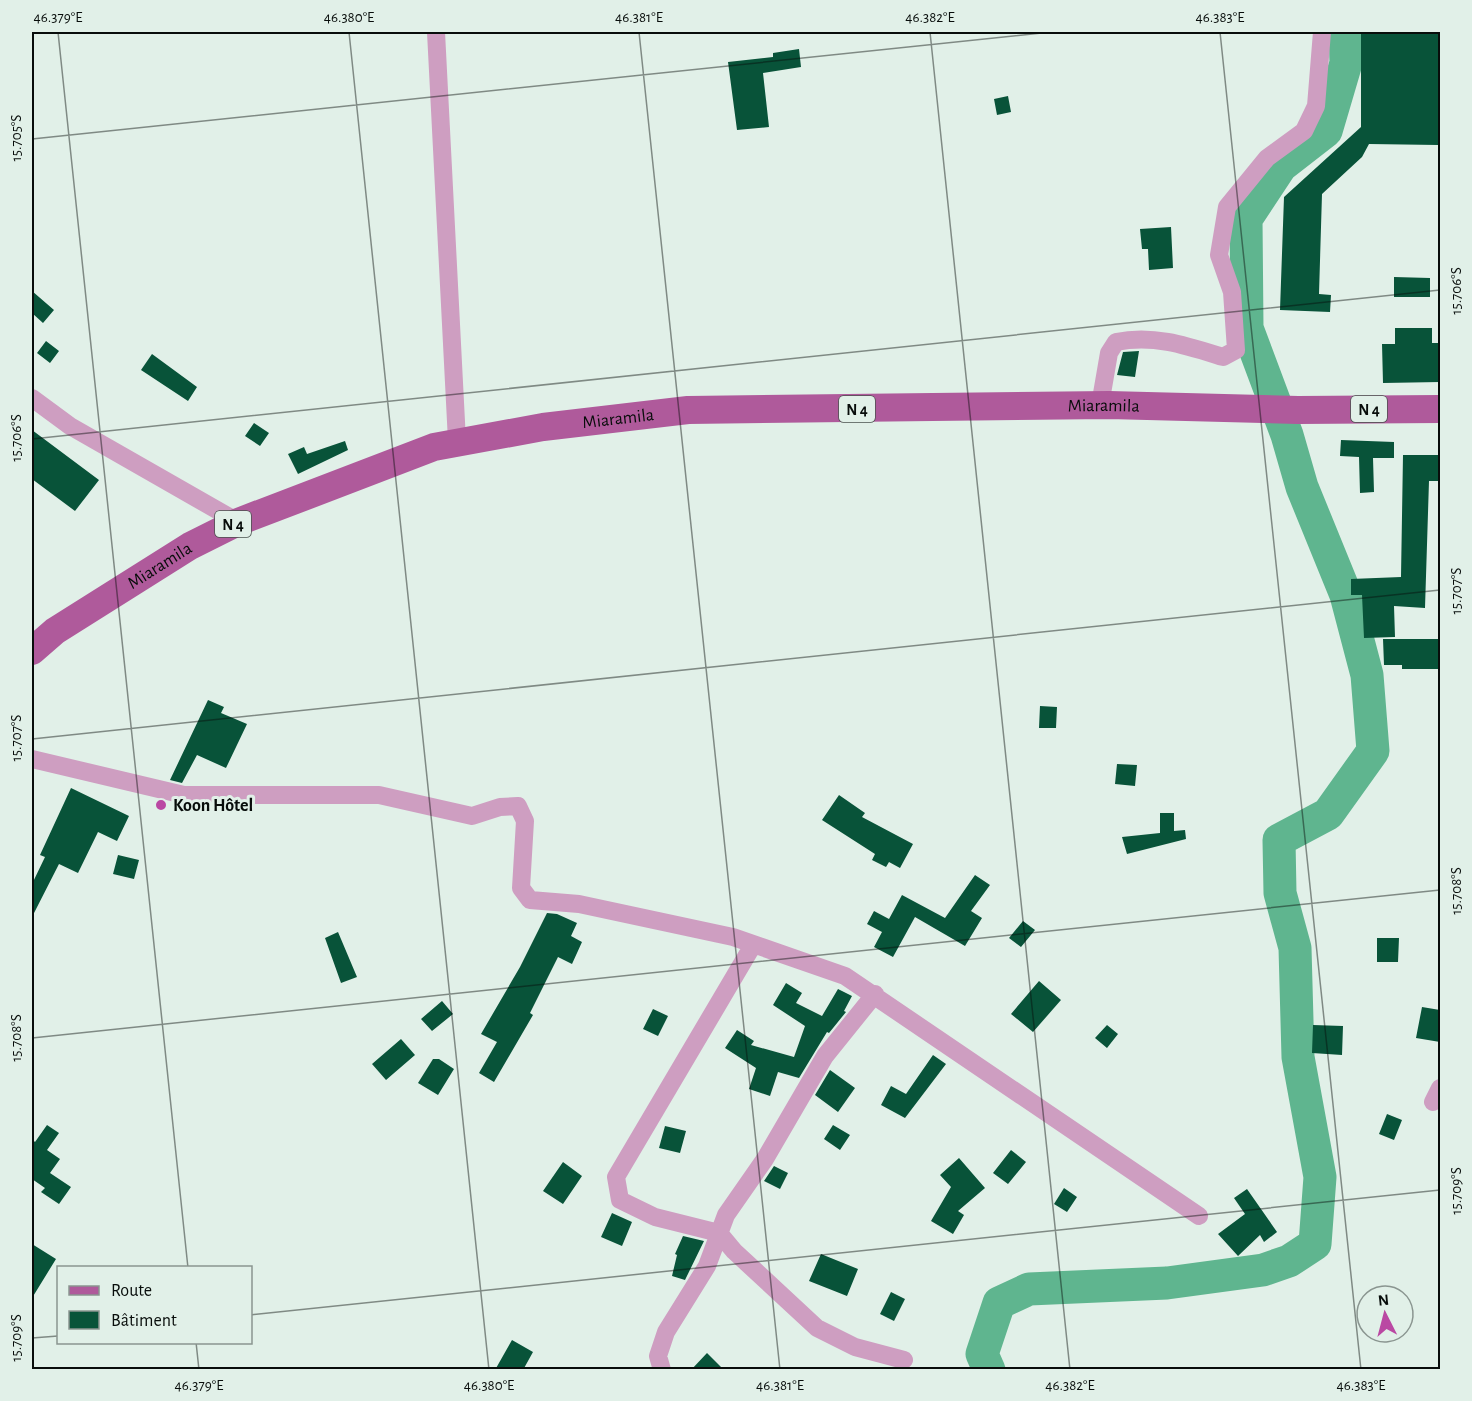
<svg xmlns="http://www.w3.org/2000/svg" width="1472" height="1401" font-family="'Alegreya Sans',sans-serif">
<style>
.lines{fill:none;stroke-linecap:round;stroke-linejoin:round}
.river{stroke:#5fb58f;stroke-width:33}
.building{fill:#085339}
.minor{stroke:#ce9ec1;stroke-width:18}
.primary{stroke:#af5a9b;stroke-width:28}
.ticks{fill:none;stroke:#080d0b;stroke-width:1.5;stroke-opacity:0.45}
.poi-dot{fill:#ba48a3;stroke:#e1f0e8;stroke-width:2}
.labels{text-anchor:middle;stroke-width:6;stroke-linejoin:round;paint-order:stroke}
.shield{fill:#e1f0e8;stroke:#49514d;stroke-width:1.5}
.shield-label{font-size:16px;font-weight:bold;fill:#080d0b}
.street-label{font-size:18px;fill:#080d0b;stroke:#e1f0e8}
.poi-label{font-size:18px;font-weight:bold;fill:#080d0b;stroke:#e1f0e8;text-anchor:start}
.neatline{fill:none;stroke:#080d0b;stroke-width:2}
.ticks-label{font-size:15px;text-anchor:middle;fill:#080d0b}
</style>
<rect width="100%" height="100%" fill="#e1f0e8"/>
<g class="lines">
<!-- river -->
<path class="river" d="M 989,1370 L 982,1354 L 999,1303 L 1029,1289 L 1167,1283 L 1263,1270 L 1289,1261 L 1315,1244 L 1320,1177 L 1298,1057 L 1295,948 L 1280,893 L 1279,840 L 1328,814 L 1373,751 L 1367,675 L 1346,595 L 1302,487 L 1287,435 L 1247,328 L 1246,219 L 1281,166 L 1326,131 L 1346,63 L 1345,32"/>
</g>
<!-- building -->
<path class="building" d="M 1361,32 L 1439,32 L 1438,145 L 1369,144 L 1362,157 L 1322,194 L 1319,294 L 1331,295 L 1330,312 L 1280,310 L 1284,197 L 1361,127 Z
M 799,49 L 801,67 L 763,73 L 769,127 L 737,130 L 728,62 L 773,57 L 773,53 Z
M 1008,96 L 1011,112 L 997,115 L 994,99 Z
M 1171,227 L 1173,268 L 1149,270 L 1148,249 L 1142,249 L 1140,229 Z
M 1394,277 L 1430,278 L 1430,297 L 1394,297 Z
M 32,291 L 54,310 L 43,323 L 32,313 Z
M 1395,328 L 1432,328 L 1432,343 L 1440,343 L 1440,382 L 1383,383 L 1382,344 L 1395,344 Z
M 46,341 L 59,351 L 50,363 L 37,353 Z
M 1139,351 L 1135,377 L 1117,375 L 1123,352 Z
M 152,354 L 197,387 L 188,401 L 141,370 Z
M 254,423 L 269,433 L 260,446 L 245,436 Z
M 32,430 L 99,480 L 75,511 L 32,479 Z
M 1341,440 L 1394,442 L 1394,458 L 1373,458 L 1374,492 L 1360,493 L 1359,457 L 1340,456 Z
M 345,441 L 348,450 L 298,474 L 288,454 L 304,447 L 307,454 Z
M 1403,455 L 1440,455 L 1440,481 L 1429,481 L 1425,608 L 1394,606 L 1395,637 L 1364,638 L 1362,595 L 1351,595 L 1351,579 L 1401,577 Z
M 1383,639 L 1440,639 L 1440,669 L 1402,669 L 1402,665 L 1384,665 Z
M 208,700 L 224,707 L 221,713 L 247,724 L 226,768 L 197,755 L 182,783 L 170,780 Z
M 1040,706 L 1057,707 L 1056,728 L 1039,728 Z
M 1117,764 L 1137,765 L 1135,786 L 1115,784 Z
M 71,788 L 129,816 L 117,841 L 98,832 L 78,873 L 59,864 L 32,917 L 32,884 L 45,857 L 40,855 Z
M 839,795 L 865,813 L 862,817 L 913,844 L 900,868 L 889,862 L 886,867 L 872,860 L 875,854 L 822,820 Z
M 1160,813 L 1174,813 L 1174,831 L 1185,830 L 1186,839 L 1127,854 L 1122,837 L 1160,833 Z
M 118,855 L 139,860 L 134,879 L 113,874 Z
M 975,875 L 990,885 L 971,911 L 982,918 L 965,946 L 915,917 L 893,957 L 874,947 L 882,932 L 867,924 L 874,911 L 889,919 L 902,895 L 945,918 Z
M 547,913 L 557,914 L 577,923 L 571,936 L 582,942 L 572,964 L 558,957 L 530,1013 L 533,1015 L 494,1082 L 479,1073 L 497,1042 L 481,1034 L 520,967 Z
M 1023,921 L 1035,930 L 1021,947 L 1009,938 Z
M 338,932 L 357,977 L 341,983 L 325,938 Z
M 1377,938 L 1399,938 L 1398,962 L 1377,962 Z
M 1039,981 L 1061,1000 L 1033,1032 L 1011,1014 Z
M 786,983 L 802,993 L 796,1003 L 822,1016 L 838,989 L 852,996 L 844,1011 L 846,1012 L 829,1033 L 827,1032 L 799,1078 L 778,1072 L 770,1096 L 749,1089 L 756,1068 L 725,1048 L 737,1030 L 754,1041 L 751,1045 L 794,1057 L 805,1026 L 773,1005 Z
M 442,1001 L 453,1014 L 432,1031 L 421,1019 Z
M 1422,1007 L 1440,1010 L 1440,1042 L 1416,1038 Z
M 653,1009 L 668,1016 L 658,1036 L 643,1029 Z
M 1107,1025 L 1118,1034 L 1107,1048 L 1095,1038 Z
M 1313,1025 L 1343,1026 L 1342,1055 L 1312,1053 Z
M 401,1039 L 415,1055 L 386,1080 L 372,1064 Z
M 933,1055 L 946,1064 L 905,1118 L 881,1105 L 891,1086 L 906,1094 Z
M 433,1059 L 439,1059 L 454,1069 L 438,1095 L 418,1083 Z
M 830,1070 L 855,1088 L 838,1112 L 815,1095 Z
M 1387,1114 L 1402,1120 L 1394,1140 L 1379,1134 Z
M 47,1125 L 59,1133 L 47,1150 L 60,1159 L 50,1173 L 71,1187 L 59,1204 L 41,1192 L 45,1188 L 32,1179 L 32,1139 L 35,1142 Z
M 833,1125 L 850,1135 L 840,1150 L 824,1139 Z
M 665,1126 L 686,1131 L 680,1153 L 659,1148 Z
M 1011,1150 L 1026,1162 L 1008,1184 L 993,1173 Z
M 959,1158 L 985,1188 L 958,1211 L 964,1215 L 953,1234 L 931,1221 L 951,1187 L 940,1175 Z
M 563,1162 L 582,1176 L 563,1204 L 543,1191 Z
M 774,1166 L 788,1173 L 780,1189 L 764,1181 Z
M 1064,1188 L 1077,1197 L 1067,1212 L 1054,1204 Z
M 1247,1189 L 1277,1232 L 1264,1242 L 1260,1235 L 1238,1256 L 1218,1234 L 1245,1214 L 1234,1198 Z
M 612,1213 L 632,1222 L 622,1246 L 601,1237 Z
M 683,1236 L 704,1241 L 685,1280 L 672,1276 L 677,1255 L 675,1254 Z
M 32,1244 L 56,1259 L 32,1298 Z
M 821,1254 L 858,1269 L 847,1296 L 809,1281 Z
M 891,1292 L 905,1299 L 894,1321 L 880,1314 Z
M 512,1340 L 533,1352 L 523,1370 L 495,1370 Z
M 707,1353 L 724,1370 L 691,1370 Z"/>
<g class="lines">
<!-- minor -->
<path class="minor" d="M 436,32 L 457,441
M 32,398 L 70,426 L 238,522
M 1100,405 L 1109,353 L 1116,342 C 1154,334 1188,346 1223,357 L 1236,350 L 1232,292 L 1219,255 L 1227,207 L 1267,158 L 1304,131 L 1316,106 L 1322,32
M 32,759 L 184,795 L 379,795 L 472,816 L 500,807 L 518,806 L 525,821 L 521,888 L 530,900 L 579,904 L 733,937 L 845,976 L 1199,1216
M 753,945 L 616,1177 L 620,1200 L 655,1217 L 719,1233 L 734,1251 L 817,1328 L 855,1347 L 904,1360
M 1433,1102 L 1440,1088
M 662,1370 L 658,1356 L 666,1332 L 707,1266 L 726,1215 L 765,1159 L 825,1056 L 875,994"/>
<!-- primary -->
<path class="primary" id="s1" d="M 32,651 L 55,631 L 190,546 L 238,522 L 434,447 L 543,427 L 688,410 L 1109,405 L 1298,410 L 1440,409"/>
</g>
<!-- ticks -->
<path class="ticks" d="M 58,32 L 188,1268M 349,32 L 489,1370M 639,32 L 780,1370M 930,32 L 1070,1370M 1220,32 L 1361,1370M 32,139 L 1051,32M 32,439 L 1440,290M 32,739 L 1440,590M 32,1038 L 1440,890M 250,1315 L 1440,1190M 32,1338 L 58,1336M 196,1342 L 199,1370"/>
<!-- markers -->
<circle class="poi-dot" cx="161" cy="805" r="6"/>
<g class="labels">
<!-- shield labels -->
<g class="shield">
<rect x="839" y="396" width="36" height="26" rx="4.5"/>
<rect x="1351" y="396" width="36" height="26" rx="4.5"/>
<rect x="215" y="511" width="36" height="26" rx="4.5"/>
</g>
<g class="shield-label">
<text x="857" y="415">N 4</text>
<text x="1369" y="415">N 4</text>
<text x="233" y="530">N 4</text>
</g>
<!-- street labels -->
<g class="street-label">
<text dy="6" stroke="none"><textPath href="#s1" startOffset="1126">Miaramila</textPath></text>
<text dy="6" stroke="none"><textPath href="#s1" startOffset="640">Miaramila</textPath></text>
<text dy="6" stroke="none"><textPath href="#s1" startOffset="154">Miaramila</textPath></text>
</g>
<!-- poi labels -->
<g class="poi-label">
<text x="173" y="811">Koon Hôtel</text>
</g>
</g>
<!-- border -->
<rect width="1472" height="1401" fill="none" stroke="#e1f0e8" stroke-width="66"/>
<!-- legend -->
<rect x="57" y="1266" width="195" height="78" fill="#e1f0e8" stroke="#8a9590" stroke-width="1.5"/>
<rect x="69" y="1286" width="30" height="9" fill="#af5a9b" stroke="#8a9590" stroke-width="1.5"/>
<text x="111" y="1296" font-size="18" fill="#080d0b">Route</text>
<rect x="69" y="1311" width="30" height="18" fill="#085339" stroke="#8a9590" stroke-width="1.5"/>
<text x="111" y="1326" font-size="18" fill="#080d0b">Bâtiment</text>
<!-- north arrow -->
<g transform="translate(1385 1314) rotate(354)"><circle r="28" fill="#e1f0e8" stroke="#8a9590" stroke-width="1.5"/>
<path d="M0-4.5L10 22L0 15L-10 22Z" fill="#ba48a3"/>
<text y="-9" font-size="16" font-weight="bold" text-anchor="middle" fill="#080d0b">N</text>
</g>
<rect x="33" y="33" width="1406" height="1335" class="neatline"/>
<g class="ticks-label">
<text x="58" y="22">46.379°E</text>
<text x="349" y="22">46.380°E</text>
<text x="639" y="22">46.381°E</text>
<text x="930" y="22">46.382°E</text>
<text x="1220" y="22">46.383°E</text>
<text transform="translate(16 138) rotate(-90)" y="5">15.705°S</text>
<text transform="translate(1456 291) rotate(-90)" y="5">15.706°S</text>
<text transform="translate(16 438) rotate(-90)" y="5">15.706°S</text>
<text transform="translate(1456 591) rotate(-90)" y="5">15.707°S</text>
<text transform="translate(16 738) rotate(-90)" y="5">15.707°S</text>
<text transform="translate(1456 891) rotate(-90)" y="5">15.708°S</text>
<text transform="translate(16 1038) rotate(-90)" y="5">15.708°S</text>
<text transform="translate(1456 1191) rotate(-90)" y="5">15.709°S</text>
<text transform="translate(16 1338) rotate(-90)" y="5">15.709°S</text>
<text x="199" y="1390">46.379°E</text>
<text x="489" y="1390">46.380°E</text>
<text x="780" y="1390">46.381°E</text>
<text x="1070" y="1390">46.382°E</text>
<text x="1361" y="1390">46.383°E</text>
</g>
</svg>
